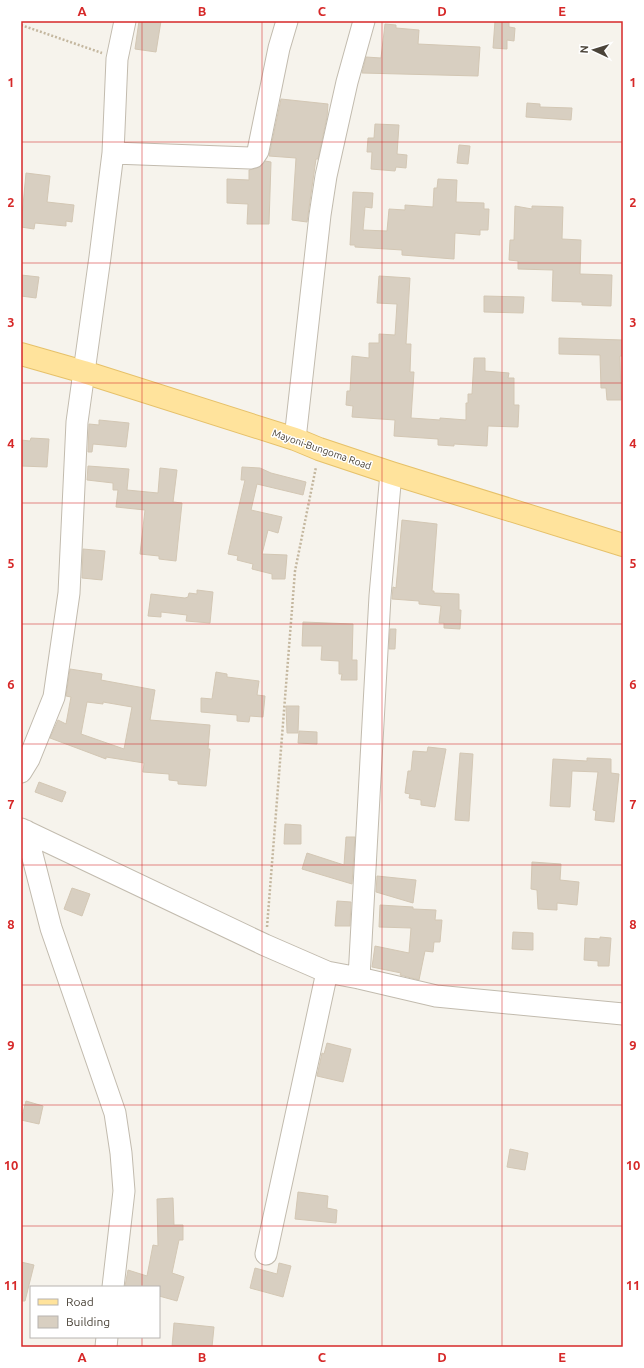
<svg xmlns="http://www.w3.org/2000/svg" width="644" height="1368" font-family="Ubuntu,sans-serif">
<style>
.building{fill:#d8cfc1;stroke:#d3c7b4;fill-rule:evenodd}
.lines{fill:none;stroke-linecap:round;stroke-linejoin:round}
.minor-casing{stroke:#c2bbae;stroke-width:23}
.major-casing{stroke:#e6c16a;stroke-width:24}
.path{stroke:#c4b79f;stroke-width:2.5;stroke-dasharray:2 2;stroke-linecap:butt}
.minor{stroke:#fff;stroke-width:21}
.major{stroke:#ffe39c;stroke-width:22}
.grid{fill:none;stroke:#d62828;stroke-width:1;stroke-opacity:0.55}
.labels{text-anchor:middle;stroke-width:3;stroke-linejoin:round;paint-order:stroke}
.street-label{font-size:10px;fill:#4b4439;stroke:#fff}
.neatline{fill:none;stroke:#d62828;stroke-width:1.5}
.grid-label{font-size:13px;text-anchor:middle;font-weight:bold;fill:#d62828}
</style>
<rect width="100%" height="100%" fill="#f6f3ec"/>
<!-- building -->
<path class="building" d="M 139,21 L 161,21 L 156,52 L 135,49 Z
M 495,21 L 509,22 L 509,27 L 515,28 L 514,41 L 507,40 L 507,49 L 493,48 Z
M 385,24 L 396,25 L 396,28 L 419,30 L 418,44 L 480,47 L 478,76 L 362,73 L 366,57 L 381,58 Z
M 281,99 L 328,104 L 327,117 L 318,159 L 316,159 L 307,222 L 292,220 L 296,158 L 269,156 Z
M 527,103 L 540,104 L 540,107 L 572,108 L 571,120 L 526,117 Z
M 375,124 L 399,125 L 397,154 L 407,155 L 406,168 L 396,167 L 395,171 L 371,169 L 372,152 L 367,152 L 368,138 L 374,138 Z
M 459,145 L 470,146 L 468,164 L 457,163 Z
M 265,161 L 271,162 L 269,224 L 247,224 L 248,204 L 227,203 L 227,179 L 249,180 L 249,170 L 257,168 Z
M 26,173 L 50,176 L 47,202 L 74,205 L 72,222 L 66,221 L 66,226 L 35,223 L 34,229 L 21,227 Z
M 438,179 L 457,180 L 456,202 L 484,203 L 484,209 L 489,209 L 488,230 L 480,230 L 480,235 L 455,233 L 454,259 L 402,255 L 402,250 L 355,247 L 355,245 L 350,245 L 353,192 L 373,193 L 372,208 L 365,207 L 363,230 L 387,231 L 389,209 L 405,210 L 405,205 L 433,207 L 434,188 L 437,188 Z
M 515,206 L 532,209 L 532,206 L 563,207 L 562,239 L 581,240 L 580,274 L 612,275 L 611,306 L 582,305 L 582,302 L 552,301 L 553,270 L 518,269 L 518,261 L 509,260 L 510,240 L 514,240 Z
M 21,275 L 39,277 L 36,298 L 21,296 Z
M 379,276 L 410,278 L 406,344 L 411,344 L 410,372 L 414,372 L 411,418 L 440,420 L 440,418 L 466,420 L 466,403 L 468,403 L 468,394 L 472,394 L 474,358 L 485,358 L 485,371 L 509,373 L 508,378 L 514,378 L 514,405 L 519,405 L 518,427 L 488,426 L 487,446 L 454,444 L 454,446 L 438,445 L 438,439 L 394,436 L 395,420 L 352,417 L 353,406 L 346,405 L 347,391 L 350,391 L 352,356 L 369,358 L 369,343 L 379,343 L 379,334 L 395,335 L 397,304 L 377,303 Z
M 484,296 L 524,297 L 523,313 L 484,312 Z
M 559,338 L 623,340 L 623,356 L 620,356 L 621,400 L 607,400 L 606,388 L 601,388 L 600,355 L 559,354 Z
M 99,420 L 129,423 L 126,447 L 93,444 L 92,452 L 88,452 L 89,424 L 99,425 Z
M 31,438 L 49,439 L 47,467 L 21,466 L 21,440 L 30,441 Z
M 88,466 L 129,469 L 127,490 L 158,493 L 160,468 L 177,470 L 173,502 L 182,503 L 176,561 L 159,559 L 159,556 L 140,554 L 145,510 L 116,507 L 118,490 L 113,490 L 113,483 L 87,480 Z
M 242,467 L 260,468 L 271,473 L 306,482 L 303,495 L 257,484 L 251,510 L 282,517 L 278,533 L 268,530 L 262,554 L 287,555 L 285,579 L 272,579 L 272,574 L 252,569 L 253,564 L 237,560 L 238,556 L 228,554 L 245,480 L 241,480 Z
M 402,520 L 437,524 L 432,591 L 434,591 L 434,593 L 459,594 L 459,610 L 461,610 L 460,629 L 444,628 L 444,623 L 439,623 L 441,606 L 419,604 L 419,601 L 392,599 L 393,587 L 396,588 Z
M 83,549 L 105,551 L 102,580 L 82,578 Z
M 197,590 L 213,592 L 210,623 L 186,621 L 187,615 L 161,612 L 161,617 L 148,616 L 151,594 L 185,598 L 188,597 L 189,593 L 197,594 Z
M 303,622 L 353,624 L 352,660 L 357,660 L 357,680 L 341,680 L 342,674 L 339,674 L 339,661 L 321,660 L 322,646 L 302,646 Z
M 390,629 L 396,629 L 395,649 L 389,649 Z
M 70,669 L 102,674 L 101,680 L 155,690 L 150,720 L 210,725 L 208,749 L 210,749 L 206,786 L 178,784 L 178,781 L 169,780 L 169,774 L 143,772 L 144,763 L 106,757 L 106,759 L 50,738 L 58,720 L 66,724 L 71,697 L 66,696 ZM 87,702 L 103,704 L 103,702 L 132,707 L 124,749 L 81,734 Z
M 216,672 L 227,674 L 227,677 L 259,681 L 257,695 L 265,696 L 263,717 L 250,716 L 249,722 L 237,721 L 237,715 L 201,712 L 201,698 L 212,699 Z
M 286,706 L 299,706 L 298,733 L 287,733 Z
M 299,731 L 317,732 L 317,744 L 298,743 Z
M 428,747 L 446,749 L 435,807 L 421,805 L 421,800 L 409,798 L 410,794 L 405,793 L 408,771 L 411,771 L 413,751 L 427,752 Z
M 460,753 L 473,754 L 469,821 L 455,820 Z
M 587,758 L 611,759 L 611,773 L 619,774 L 614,822 L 595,820 L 596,811 L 593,810 L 598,772 L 572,771 L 570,807 L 550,806 L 553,759 L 587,761 Z
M 39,782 L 66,792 L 62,802 L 35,792 Z
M 285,824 L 301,825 L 301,844 L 284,844 Z
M 346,837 L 355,837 L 352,884 L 302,869 L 307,853 L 344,865 Z
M 532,862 L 561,864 L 560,880 L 579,882 L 577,905 L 557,903 L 557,910 L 538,909 L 537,890 L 531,889 Z
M 377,876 L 416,880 L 413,903 L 376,892 Z
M 72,888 L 90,894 L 82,916 L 64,909 Z
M 337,901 L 351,902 L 350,926 L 335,926 Z
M 380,905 L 413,907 L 413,909 L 436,910 L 435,920 L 442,920 L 440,942 L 434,942 L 433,952 L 425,951 L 419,980 L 400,975 L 401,973 L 372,967 L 375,946 L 409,953 L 411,928 L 379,927 Z
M 513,932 L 533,933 L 533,950 L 512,949 Z
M 600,937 L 611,938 L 609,966 L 598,966 L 598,961 L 584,960 L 585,938 L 600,939 Z
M 327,1043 L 351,1049 L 343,1082 L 317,1076 L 322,1053 L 324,1054 Z
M 26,1101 L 43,1106 L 39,1124 L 21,1120 Z
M 510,1149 L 528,1153 L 525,1170 L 507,1167 Z
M 298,1192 L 328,1196 L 327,1208 L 337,1210 L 336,1223 L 295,1219 Z
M 173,1198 L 174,1225 L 183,1225 L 183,1240 L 179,1240 L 172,1273 L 184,1277 L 177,1301 L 159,1296 L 159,1287 L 130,1287 L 125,1286 L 128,1270 L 147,1276 L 153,1245 L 158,1246 L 157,1199 Z
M 21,1262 L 34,1265 L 25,1301 L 21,1301 Z
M 279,1263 L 291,1266 L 283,1297 L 250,1288 L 255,1268 L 277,1274 Z
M 174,1323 L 214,1327 L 212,1347 L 172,1347 Z"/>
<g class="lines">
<!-- minor casing -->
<g class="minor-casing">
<path id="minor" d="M 113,153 L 250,158 L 254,157 L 258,151 L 279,48 L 287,21
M 295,439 L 320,215 L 326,176 L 347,82 L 364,21
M 21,772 L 29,759 L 54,697 L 69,593 L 77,422 L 100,257 L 113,153 L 117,59 L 125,21
M 21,829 L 265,945 L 327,972 L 359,978 L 436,996 L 623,1014
M 26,831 L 51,928 L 115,1113 L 121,1153 L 124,1191 L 113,1287
M 359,978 L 380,596 L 391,473
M 266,1254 L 327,972
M 106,1347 L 107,1337"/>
</g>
<!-- major casing -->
<g class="major-casing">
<path id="major" d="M 21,354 L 84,372 L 295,439 L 319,449 L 391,473 L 623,545"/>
</g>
<!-- path -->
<path class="path" d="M 21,25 L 102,53
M 267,927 L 295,571 L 316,467"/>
<!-- minor -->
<use href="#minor" class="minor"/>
<!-- major -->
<use href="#major" class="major"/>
</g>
<!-- grid -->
<path class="grid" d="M 142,21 L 142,1287M 262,21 L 262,1347M 382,21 L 382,1347M 502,21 L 502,1347M 21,142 L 623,142M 21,263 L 623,263M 21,383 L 623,383M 21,503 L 623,503M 21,624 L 623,624M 21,744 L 623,744M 21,865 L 623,865M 21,985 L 623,985M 21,1105 L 623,1105M 21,1226 L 623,1226M 142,1337 L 142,1347"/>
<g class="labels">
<!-- street labels -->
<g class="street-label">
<text transform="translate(322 449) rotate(19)" y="4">Mayoni-Bungoma Road</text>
</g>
</g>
<!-- border -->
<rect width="644" height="1368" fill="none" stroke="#ffffff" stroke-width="44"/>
<!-- legend -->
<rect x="30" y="1286" width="130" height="52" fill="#ffffff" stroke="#b7b4b0"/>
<rect x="38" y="1299" width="20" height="6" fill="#ffe39c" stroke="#b7b4b0"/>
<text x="66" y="1306" font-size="12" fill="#4b4439">Road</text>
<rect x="38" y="1316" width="20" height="12" fill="#d8cfc1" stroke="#b7b4b0"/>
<text x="66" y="1326" font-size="12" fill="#4b4439">Building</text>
<!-- north arrow -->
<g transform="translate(594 50) rotate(274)" stroke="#ffffff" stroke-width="3" paint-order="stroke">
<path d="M0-3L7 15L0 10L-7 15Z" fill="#4b4439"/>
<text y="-6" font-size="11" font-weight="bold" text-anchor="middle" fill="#4b4439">N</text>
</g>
<rect x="22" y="22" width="600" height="1324" class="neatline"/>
<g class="grid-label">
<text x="82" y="16">A</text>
<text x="202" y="16">B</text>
<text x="322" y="16">C</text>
<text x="442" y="16">D</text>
<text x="562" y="16">E</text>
<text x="11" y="87">1</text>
<text x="633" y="87">1</text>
<text x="11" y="207">2</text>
<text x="633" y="207">2</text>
<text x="11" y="327">3</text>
<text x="633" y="327">3</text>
<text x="11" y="448">4</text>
<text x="633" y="448">4</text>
<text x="11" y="568">5</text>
<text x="633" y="568">5</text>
<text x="11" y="689">6</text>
<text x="633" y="689">6</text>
<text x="11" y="809">7</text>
<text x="633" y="809">7</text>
<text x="11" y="929">8</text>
<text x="633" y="929">8</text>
<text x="11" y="1050">9</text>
<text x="633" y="1050">9</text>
<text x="11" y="1170">10</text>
<text x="633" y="1170">10</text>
<text x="11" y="1290">11</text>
<text x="633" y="1290">11</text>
<text x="82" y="1362">A</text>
<text x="202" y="1362">B</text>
<text x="322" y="1362">C</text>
<text x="442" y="1362">D</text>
<text x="562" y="1362">E</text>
</g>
</svg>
